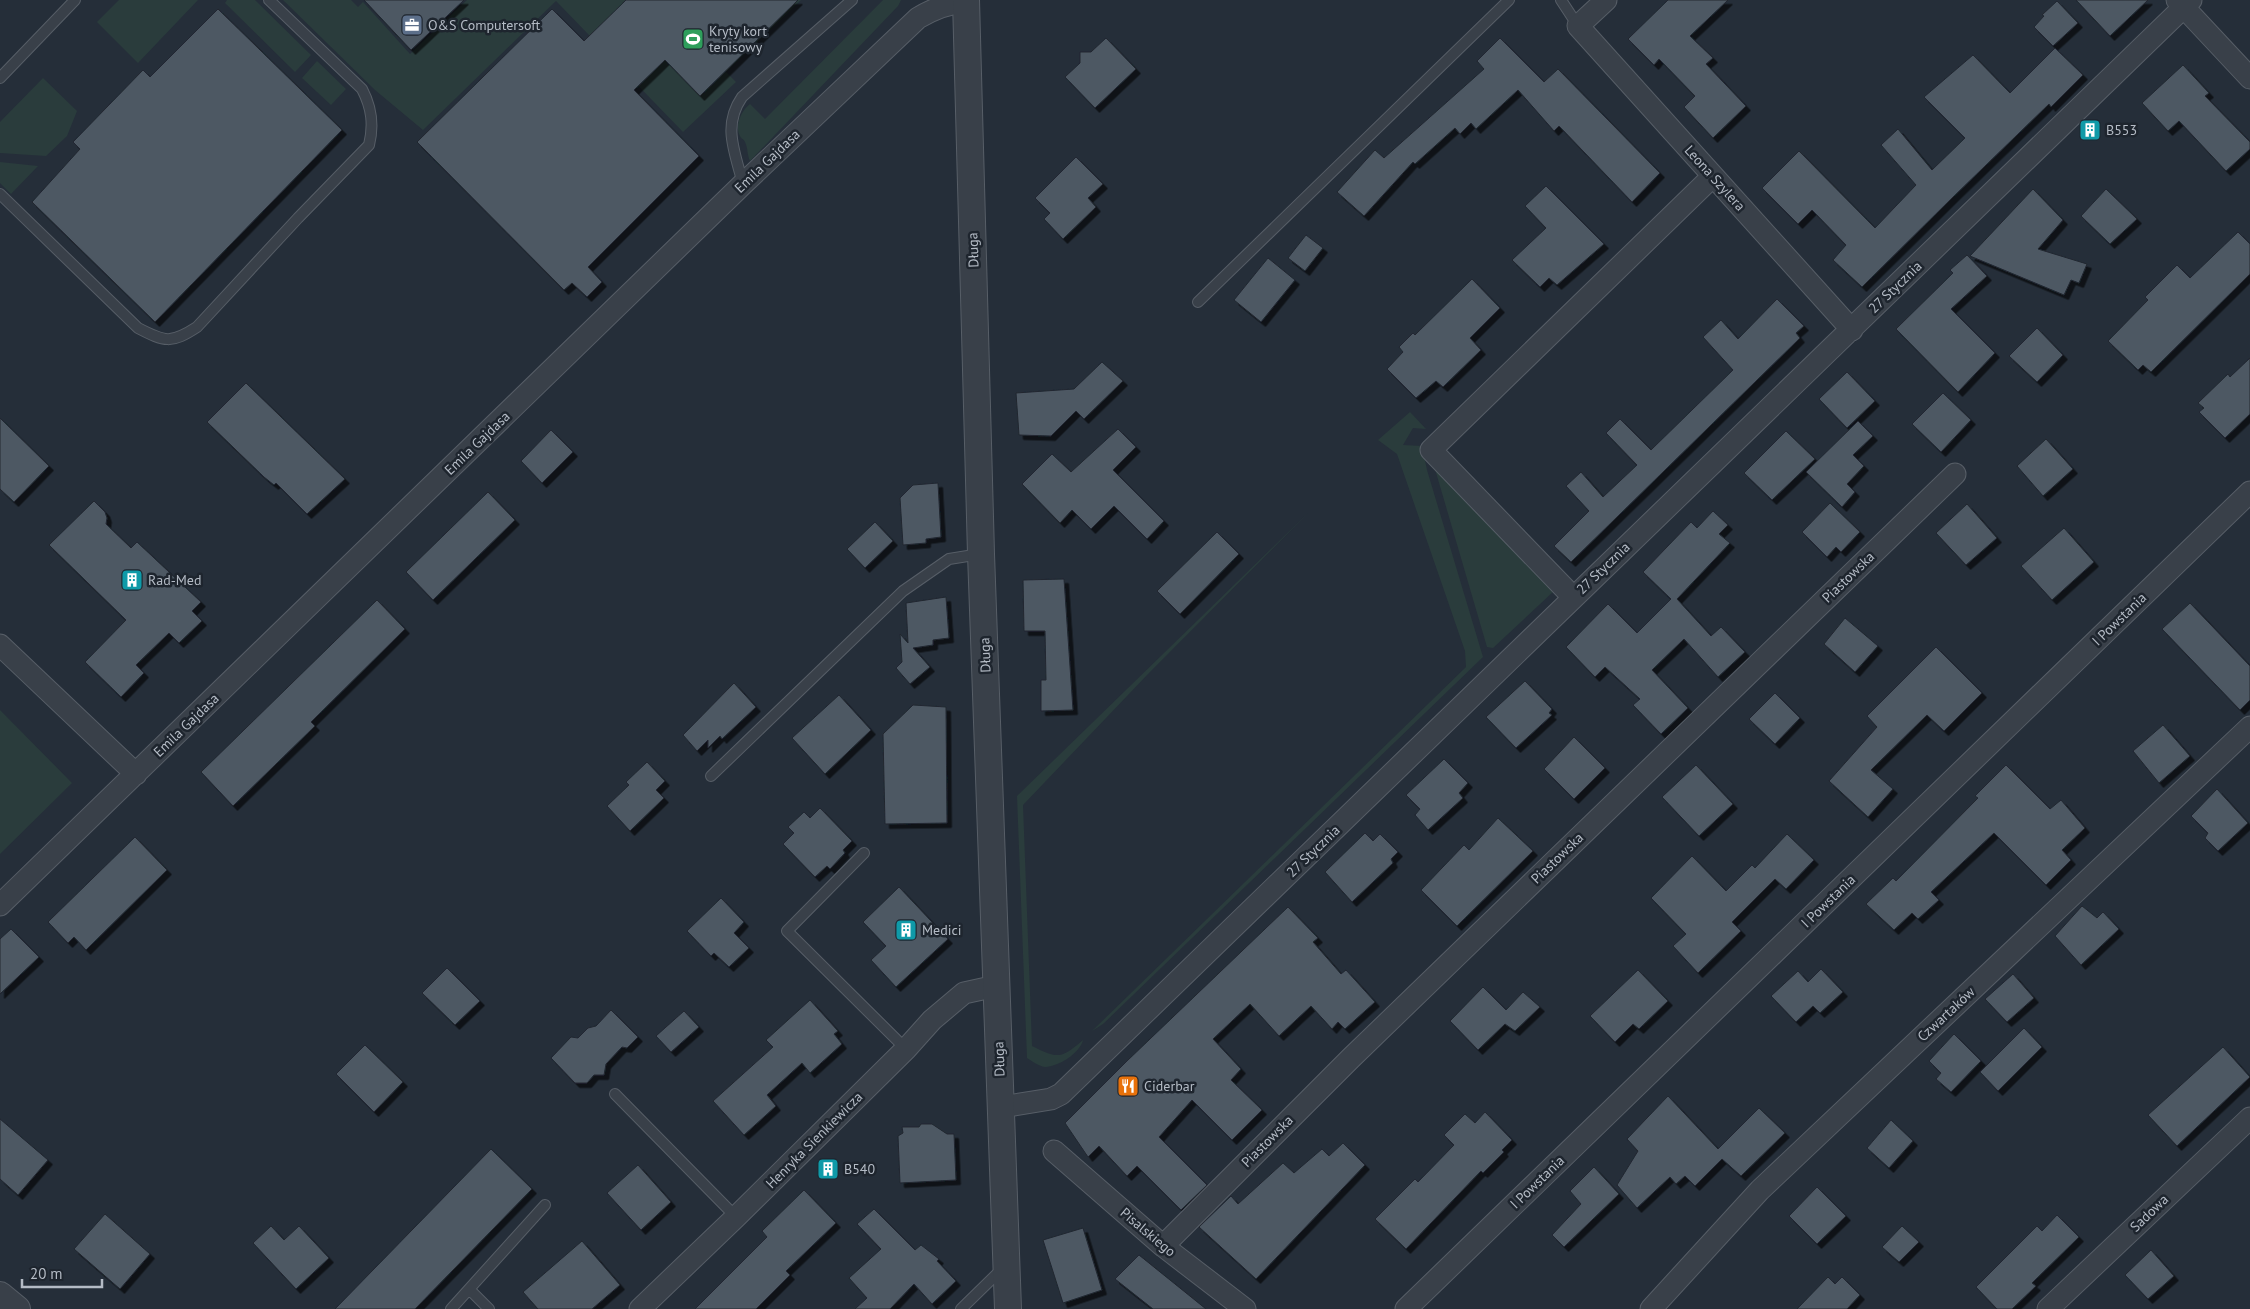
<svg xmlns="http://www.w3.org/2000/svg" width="2250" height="1309" font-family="'PT Sans',sans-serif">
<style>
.green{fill:#2a3c3c}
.building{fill:#4e5864;stroke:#202730;filter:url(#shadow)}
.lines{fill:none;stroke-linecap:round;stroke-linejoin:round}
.service-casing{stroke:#575e67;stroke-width:12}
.minor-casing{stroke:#575e67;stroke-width:23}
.tertiary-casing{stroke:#575e67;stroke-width:28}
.service{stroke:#394049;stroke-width:10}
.minor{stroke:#394049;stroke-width:21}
.tertiary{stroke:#394049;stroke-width:26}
.labels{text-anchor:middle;stroke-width:5;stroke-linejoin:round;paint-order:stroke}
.poi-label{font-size:14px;fill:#b4bbc5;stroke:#1e252e;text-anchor:start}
.street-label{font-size:14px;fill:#b4bbc5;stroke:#1e252e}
</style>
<defs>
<filter id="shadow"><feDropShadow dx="4.5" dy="4.5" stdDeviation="0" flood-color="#0009"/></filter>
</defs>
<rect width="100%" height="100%" fill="#252e39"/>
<!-- green -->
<path class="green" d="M 119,0 L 198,0 L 138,63 L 97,22 Z
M 227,0 L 255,0 L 311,55 L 295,72 L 225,3 Z
M 283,0 L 351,0 L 358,7 L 363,2 L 410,54 L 467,0 L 801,0 L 726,72 L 736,82 L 683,132 L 556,1 L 423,130 L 375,90 Z
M 883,0 L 901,0 L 898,6 L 750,161 C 747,155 748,148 745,142 C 744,139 741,139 740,136 C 734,125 742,110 750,104 L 765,119 Z
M 317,61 L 346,89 L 331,105 L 302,78 Z
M 43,78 L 77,111 L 67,136 L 46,156 L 0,153 L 0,122 Z
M 0,162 L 38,166 L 11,194 L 0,183 Z
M 1410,412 L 1426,429 L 1413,428 L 1403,445 L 1422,446 L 1427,470 L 1483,657 L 1103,1024 L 1092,1031 L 1466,667 L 1465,651 L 1397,454 L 1378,440 Z
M 1435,469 L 1554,591 L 1493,648 L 1487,647 Z
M 1308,513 L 1148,674 L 1023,805 L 1032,1046 C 1058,1059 1061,1059 1083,1040 C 1080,1053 1058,1067 1045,1067 C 1038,1066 1032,1061 1027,1058 L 1017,796 Z
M 0,710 L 72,783 L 0,854 Z"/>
<!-- building -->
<path class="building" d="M 364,0 L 464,0 L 411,50 Z
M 626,0 L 798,0 L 700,96 L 665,60 L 634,90 L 699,156 L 588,267 L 602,282 L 587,297 L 572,283 L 564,290 L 417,142 L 552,9 L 584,41 Z
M 1668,0 L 1728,0 L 1690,36 L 1713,58 L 1706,64 L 1746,106 L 1713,138 L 1684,107 L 1695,96 L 1659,59 L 1654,65 L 1628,39 Z
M 2076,0 L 2148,0 L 2110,36 Z
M 2057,1 L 2078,23 L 2053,46 L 2034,27 L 2044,16 L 2042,15 Z
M 218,9 L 342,130 L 155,322 L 32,202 L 80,149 L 73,142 L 143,70 L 150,77 Z
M 1106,38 L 1136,69 L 1095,108 L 1065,77 L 1080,63 L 1080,52 L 1091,52 Z
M 1500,38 L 1544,82 L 1558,69 L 1660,173 L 1632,202 L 1559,126 L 1554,131 L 1518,90 L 1476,129 L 1471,123 L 1460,134 L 1455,128 L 1415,164 L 1413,162 L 1364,216 L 1337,192 L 1375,150 L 1384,158 L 1484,69 L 1477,61 Z
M 2055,48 L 2083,75 L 2051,107 L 2049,104 L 1952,198 L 1862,287 L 1833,260 L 1846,245 L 1812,210 L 1798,224 L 1762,188 L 1799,151 L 1875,228 L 1916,185 L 1881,145 L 1898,129 L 1932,170 L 1965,138 L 1924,97 L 1973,55 L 2010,93 Z
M 2183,65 L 2209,93 L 2205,96 L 2250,142 L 2250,149 L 2226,171 L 2179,121 L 2168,131 L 2142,103 Z
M 1076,157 L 1103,184 L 1088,198 L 1096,207 L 1063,239 L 1044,219 L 1050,213 L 1035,198 Z
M 1546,186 L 1604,244 L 1557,285 L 1549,278 L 1540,287 L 1512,260 L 1546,228 L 1525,206 Z
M 2033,189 L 2063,220 L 2038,249 L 2087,264 L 2079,283 L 2071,280 L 2064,295 L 1970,256 Z
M 2106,189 L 2137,219 L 2110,244 L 2081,216 Z
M 2238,232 L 2250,244 L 2250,274 L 2151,372 L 2143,365 L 2138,370 L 2108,341 L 2148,300 L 2145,297 L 2177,265 L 2190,278 Z
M 1306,235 L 1323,248 L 1305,271 L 1288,258 Z
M 1967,255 L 1987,276 L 1951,309 L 1995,353 L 1958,392 L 1896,329 L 1953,273 L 1950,270 Z
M 1268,258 L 1295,280 L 1261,322 L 1234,300 Z
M 1472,279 L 1500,308 L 1470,338 L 1481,350 L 1443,387 L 1436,381 L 1416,398 L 1387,369 L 1403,352 L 1399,347 L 1413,333 L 1415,335 Z
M 1777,299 L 1804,326 L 1796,333 L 1800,338 L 1571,562 L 1554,546 L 1589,511 L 1566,486 L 1581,472 L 1603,497 L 1637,465 L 1606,433 L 1620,419 L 1651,450 L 1733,370 L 1703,337 L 1721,320 L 1738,339 Z
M 2037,328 L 2063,355 L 2037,382 L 2009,356 Z
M 2250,358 L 2250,414 L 2225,438 L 2199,412 L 2204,408 L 2198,403 L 2228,374 L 2230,377 Z
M 1102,362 L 1123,381 L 1084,419 L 1076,411 L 1051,436 L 1019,435 L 1016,393 L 1074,389 Z
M 1847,372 L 1875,401 L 1847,428 L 1819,399 Z
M 246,383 L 345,479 L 307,514 L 276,483 L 274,485 L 264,477 L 207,422 Z
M 1943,393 L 1971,420 L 1941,452 L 1912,424 Z
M 0,418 L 49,466 L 14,502 L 0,489 Z
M 1858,421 L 1873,436 L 1853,455 L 1864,466 L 1847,484 L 1855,492 L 1842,507 L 1806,472 Z
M 1118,429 L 1136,447 L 1113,470 L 1164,521 L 1147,539 L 1114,506 L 1091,529 L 1072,510 L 1060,523 L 1022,484 L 1052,454 L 1071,472 Z
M 551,430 L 573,452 L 542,483 L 521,461 Z
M 1786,431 L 1815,459 L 1772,500 L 1744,473 Z
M 2046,439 L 2073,469 L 2043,496 L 2017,466 Z
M 938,483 L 941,537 L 926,539 L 926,543 L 903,545 L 900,498 L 913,485 Z
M 488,492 L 515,520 L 433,600 L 406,572 Z
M 94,501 L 105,512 L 107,518 L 106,524 L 131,548 L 137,542 L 201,602 L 192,611 L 202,621 L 179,643 L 169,633 L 136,665 L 144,673 L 121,697 L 85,662 L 126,620 L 49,545 Z
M 1830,503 L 1860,532 L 1841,552 L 1836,547 L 1827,557 L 1802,532 Z
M 1967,504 L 1997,538 L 1966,565 L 1936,533 Z
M 1713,511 L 1728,525 L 1719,534 L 1730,543 L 1677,599 L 1711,636 L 1721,627 L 1745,652 L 1718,677 L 1684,639 L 1652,670 L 1688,708 L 1661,734 L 1633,705 L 1640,699 L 1605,667 L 1595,677 L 1566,647 L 1608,604 L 1637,633 L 1671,599 L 1643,572 L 1691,522 L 1697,528 Z
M 875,522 L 893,541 L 865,568 L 847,549 Z
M 2064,528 L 2094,562 L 2052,600 L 2021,566 Z
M 1217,532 L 1239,554 L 1180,614 L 1157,591 Z
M 1064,579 L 1073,710 L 1041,711 L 1041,680 L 1046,680 L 1045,631 L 1024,631 L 1023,580 Z
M 946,597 L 949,638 L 933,640 L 933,645 L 913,648 L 930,667 L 910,684 L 896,668 L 902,662 L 900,634 L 908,643 L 906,603 Z
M 377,600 L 405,629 L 311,722 L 315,726 L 233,806 L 201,772 Z
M 2190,603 L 2250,666 L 2250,700 L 2240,710 L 2162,629 Z
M 1845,618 L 1878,646 L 1855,672 L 1824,644 Z
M 1936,647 L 1982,693 L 1944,731 L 1927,715 L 1871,770 L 1893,789 L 1868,817 L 1829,781 L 1877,727 L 1867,716 Z
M 1525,681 L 1552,709 L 1549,713 L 1552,715 L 1516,748 L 1486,717 Z
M 734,683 L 756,707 L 722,739 L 720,736 L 708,748 L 708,740 L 697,751 L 683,735 Z
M 1775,693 L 1800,718 L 1775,744 L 1749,719 Z
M 839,695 L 871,730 L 825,774 L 792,738 Z
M 913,705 L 946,707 L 947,823 L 885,824 L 883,734 Z
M 2163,725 L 2190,756 L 2159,783 L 2133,751 Z
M 1574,737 L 1605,768 L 1574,799 L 1544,769 Z
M 1444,759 L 1468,783 L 1459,793 L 1463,798 L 1428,830 L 1415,815 L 1420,809 L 1406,795 Z
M 647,762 L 665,781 L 656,790 L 664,798 L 630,831 L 607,806 L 629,785 L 626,782 Z
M 1696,765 L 1733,804 L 1699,836 L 1662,797 Z
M 2006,765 L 2050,809 L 2061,800 L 2085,828 L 2062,850 L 2071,860 L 2046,885 L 1994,833 L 1931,892 L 1939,900 L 1918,919 L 1912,913 L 1894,930 L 1866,904 L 1893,878 L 1896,881 L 1978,798 L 1975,796 Z
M 2217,789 L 2248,823 L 2218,851 L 2205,838 L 2208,833 L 2191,816 Z
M 820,808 L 852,841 L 843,850 L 845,853 L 830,869 L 827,866 L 815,877 L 783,844 L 794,833 L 788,827 L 804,812 L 810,818 Z
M 1498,818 L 1533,851 L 1457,926 L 1421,890 L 1464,845 L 1469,850 Z
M 1365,833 L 1373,841 L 1380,834 L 1398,852 L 1391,859 L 1393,863 L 1352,902 L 1325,872 Z
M 1787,834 L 1814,860 L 1786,889 L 1775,879 L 1732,922 L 1741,931 L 1698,973 L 1673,946 L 1686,934 L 1651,898 L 1692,856 L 1726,891 L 1752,865 L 1755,868 Z
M 135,837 L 167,870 L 86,950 L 74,937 L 68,943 L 48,922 Z
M 899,887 L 948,939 L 896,987 L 871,960 L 886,946 L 863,922 Z
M 721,898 L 744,922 L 734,933 L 749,948 L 729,967 L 714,953 L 711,956 L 687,931 Z
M 2082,906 L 2097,918 L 2103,912 L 2119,929 L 2081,965 L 2055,936 Z
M 1288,907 L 1318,938 L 1313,942 L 1341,974 L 1346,970 L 1375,1002 L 1345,1029 L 1338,1022 L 1332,1029 L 1311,1006 L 1279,1036 L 1250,1004 L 1213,1039 L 1241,1069 L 1231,1080 L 1262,1110 L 1232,1140 L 1192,1100 L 1159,1137 L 1207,1185 L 1181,1210 L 1137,1166 L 1127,1176 L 1099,1146 L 1088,1157 L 1065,1123 L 1127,1061 Z
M 11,929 L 39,957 L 0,994 L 0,939 Z
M 447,968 L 480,1001 L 455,1025 L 422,993 Z
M 1821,969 L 1843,992 L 1820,1013 L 1813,1006 L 1796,1022 L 1771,996 L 1798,971 L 1808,982 Z
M 1638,970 L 1668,1001 L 1639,1029 L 1633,1024 L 1615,1042 L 1590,1016 Z
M 2013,974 L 2034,998 L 2007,1022 L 1985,999 Z
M 1483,987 L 1506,1010 L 1523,992 L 1540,1007 L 1515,1031 L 1505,1024 L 1478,1050 L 1450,1021 Z
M 810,1000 L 838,1031 L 834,1034 L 842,1044 L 810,1073 L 802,1063 L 767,1095 L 776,1106 L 744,1135 L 713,1101 L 773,1047 L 766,1040 Z
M 611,1010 L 638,1037 L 627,1048 L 622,1047 L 606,1064 L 604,1075 L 594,1075 L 587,1083 L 575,1083 L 551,1058 L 571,1037 L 578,1038 L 588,1028 L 596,1026 Z
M 684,1011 L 699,1027 L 671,1052 L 656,1036 Z
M 2024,1028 L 2042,1047 L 1998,1091 L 1980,1072 Z
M 1954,1034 L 1981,1061 L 1951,1092 L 1936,1079 L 1941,1073 L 1929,1061 Z
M 365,1045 L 403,1082 L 374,1112 L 336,1074 Z
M 2223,1047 L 2250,1077 L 2177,1146 L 2148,1115 Z
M 1668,1096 L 1718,1149 L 1759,1108 L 1785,1133 L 1741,1176 L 1722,1159 L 1695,1186 L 1685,1176 L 1676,1184 L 1670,1177 L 1637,1208 L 1617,1185 L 1638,1151 L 1627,1139 Z
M 1485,1112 L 1512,1140 L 1502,1150 L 1504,1152 L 1483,1173 L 1481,1171 L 1406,1249 L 1375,1219 L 1415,1179 L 1418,1182 L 1454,1145 L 1444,1135 L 1465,1114 L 1475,1123 Z
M 0,1119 L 48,1160 L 18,1195 L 0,1179 Z
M 1891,1120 L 1913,1141 L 1889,1168 L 1867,1148 Z
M 921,1124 L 932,1124 L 947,1134 L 954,1134 L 956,1180 L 900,1183 L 898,1136 L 903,1133 L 902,1127 L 919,1127 Z
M 1343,1143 L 1365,1165 L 1256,1279 L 1199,1227 L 1231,1196 L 1238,1204 L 1283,1163 L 1294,1173 L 1322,1149 L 1329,1156 Z
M 491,1149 L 532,1189 L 415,1309 L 335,1309 Z
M 638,1165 L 671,1202 L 641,1230 L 607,1193 Z
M 1594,1167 L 1619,1194 L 1564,1247 L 1552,1235 L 1581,1204 L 1570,1191 Z
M 1817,1187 L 1846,1216 L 1817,1244 L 1789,1216 Z
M 804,1190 L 836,1223 L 786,1271 L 790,1275 L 756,1309 L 695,1309 L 767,1237 L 762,1231 Z
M 874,1209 L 915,1250 L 921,1245 L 939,1259 L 937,1261 L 956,1281 L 932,1304 L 914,1284 L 890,1309 L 855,1309 L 867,1298 L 849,1278 L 881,1249 L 857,1224 Z
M 105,1214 L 150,1254 L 120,1289 L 74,1249 Z
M 2057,1215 L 2079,1237 L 2032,1283 L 2036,1286 L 2012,1309 L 1997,1309 L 1976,1287 L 2037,1226 L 2042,1231 Z
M 271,1226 L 284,1240 L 299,1226 L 329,1258 L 296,1289 L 253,1243 Z
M 1902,1226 L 1919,1242 L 1899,1262 L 1882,1247 Z
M 1083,1228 L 1102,1290 L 1063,1303 L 1043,1240 Z
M 582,1241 L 620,1285 L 592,1309 L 538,1309 L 523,1292 Z
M 2151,1250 L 2174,1276 L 2148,1299 L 2125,1275 Z
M 1139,1255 L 1206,1309 L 1153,1309 L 1115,1279 Z
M 1828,1277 L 1835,1284 L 1842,1277 L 1860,1295 L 1847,1309 L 1797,1309 Z"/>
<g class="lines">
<!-- service casing -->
<g class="service-casing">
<path id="service" d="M 1561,0 L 1578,26
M 0,78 L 75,0
M 743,184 C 735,152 722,126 742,97 L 852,0
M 0,194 L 138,328 C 165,342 171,344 197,327 L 298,218 L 369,145 C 374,125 372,108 362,89 L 269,0
M 1198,302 L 1509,0
M 711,776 L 903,591 L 949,559 L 980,554
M 864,853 L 787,931 L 906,1049
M 615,1094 L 736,1217
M 470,1290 L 489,1309
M 451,1309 L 545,1205
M 961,1309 L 1003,1268"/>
</g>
<!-- minor casing -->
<g class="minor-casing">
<path id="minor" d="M 1606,0 L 1578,26 L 1852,330
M 2177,0 L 2250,78
M 1573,597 L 1431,450 L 1713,176
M 0,645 L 136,774
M 0,905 L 743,184 L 918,18 C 933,9 948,3 966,2
M 1001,1107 L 1051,1099 L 1061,1094 L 2191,0
M 1054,1151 L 1163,1246 L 1245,1309
M 1163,1246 L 1351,1058 L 1955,474
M 640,1309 L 736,1217 L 906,1049 L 932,1020 L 964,993 L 996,986
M 1406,1309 L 2250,492
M 1651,1309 L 1760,1190 L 2250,727
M 2048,1309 L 2250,1118"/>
</g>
<!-- tertiary casing -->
<g class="tertiary-casing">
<path id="tertiary" d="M 966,0 L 981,554 L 1008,1309
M 0,1295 L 17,1309"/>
</g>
<!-- service -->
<use href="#service" class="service"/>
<!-- minor -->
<use href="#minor" class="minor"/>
<!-- tertiary -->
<use href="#tertiary" class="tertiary"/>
</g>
<!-- icons -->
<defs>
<g id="office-square" transform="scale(1.125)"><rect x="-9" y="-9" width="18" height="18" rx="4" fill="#5c6f8a" stroke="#1e252e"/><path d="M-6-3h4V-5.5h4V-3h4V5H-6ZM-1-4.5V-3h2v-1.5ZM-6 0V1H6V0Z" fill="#fff"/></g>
<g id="stadium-square" transform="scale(1.125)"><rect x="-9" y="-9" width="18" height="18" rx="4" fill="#2e9e5b" stroke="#1e252e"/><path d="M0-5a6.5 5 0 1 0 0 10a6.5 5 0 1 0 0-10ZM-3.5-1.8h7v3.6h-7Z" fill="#fff"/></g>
<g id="building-square" transform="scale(1.125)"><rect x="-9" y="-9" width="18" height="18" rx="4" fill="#0f9aa8" stroke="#1e252e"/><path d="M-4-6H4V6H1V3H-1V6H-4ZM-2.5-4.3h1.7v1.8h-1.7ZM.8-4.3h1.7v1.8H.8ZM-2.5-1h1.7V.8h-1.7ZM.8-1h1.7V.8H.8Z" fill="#fff"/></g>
<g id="restaurant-square" transform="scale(1.125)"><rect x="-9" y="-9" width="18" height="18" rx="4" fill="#e8710a" stroke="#1e252e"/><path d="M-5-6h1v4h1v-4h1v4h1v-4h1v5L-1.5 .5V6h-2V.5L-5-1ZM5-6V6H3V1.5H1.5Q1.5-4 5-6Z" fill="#fff"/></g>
</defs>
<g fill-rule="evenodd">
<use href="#office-square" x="412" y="25"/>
<use href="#stadium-square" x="693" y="39"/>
<use href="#building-square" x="2090" y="130"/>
<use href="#building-square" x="132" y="580"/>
<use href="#building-square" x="906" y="930"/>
<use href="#restaurant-square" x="1128" y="1086"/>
<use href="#building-square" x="828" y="1169"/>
</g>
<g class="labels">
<!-- poi labels -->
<g class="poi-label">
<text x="428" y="30">O&amp;S Computersoft</text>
<text x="709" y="36">Kryty kort<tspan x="709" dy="16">tenisowy</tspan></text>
<text x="2106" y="135">B553</text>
<text x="148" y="585">Rad-Med</text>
<text x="922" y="935">Medici</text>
<text x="1144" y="1091">Ciderbar</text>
<text x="844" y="1174">B540</text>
</g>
<!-- street labels -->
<g class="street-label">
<text transform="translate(767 161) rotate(-44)" y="5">Emila Gajdasa</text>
<text transform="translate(1715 178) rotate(48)" y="5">Leona Szylera</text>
<text transform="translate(973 250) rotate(-92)" y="5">Długa</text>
<text transform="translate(1895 287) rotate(-44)" y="5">27 Stycznia</text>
<text transform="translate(477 443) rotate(-44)" y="5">Emila Gajdasa</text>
<text transform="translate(1603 568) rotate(-44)" y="5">27 Stycznia</text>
<text transform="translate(1848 577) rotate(-44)" y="5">Piastowska</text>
<text transform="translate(2119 619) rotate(-44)" y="5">I Powstania</text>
<text transform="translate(985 655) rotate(-92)" y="5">Długa</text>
<text transform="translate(186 725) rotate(-44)" y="5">Emila Gajdasa</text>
<text transform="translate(1313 851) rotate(-44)" y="5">27 Stycznia</text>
<text transform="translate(1557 858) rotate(-44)" y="5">Piastowska</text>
<text transform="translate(1828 901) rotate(-44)" y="5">I Powstania</text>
<text transform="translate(1946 1014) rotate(-43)" y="5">Czwartaków</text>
<text transform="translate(999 1059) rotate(-92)" y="5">Długa</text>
<text transform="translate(814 1140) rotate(-45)" y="5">Henryka Sienkiewicza</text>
<text transform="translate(1267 1141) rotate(-45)" y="5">Piastowska</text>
<text transform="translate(1537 1182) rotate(-44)" y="5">I Powstania</text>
<text transform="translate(2149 1213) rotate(-44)" y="5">Sadowa</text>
<text transform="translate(1148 1232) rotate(40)" y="5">Pisalskiego</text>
</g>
</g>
<!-- scale -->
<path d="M22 1279v8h80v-8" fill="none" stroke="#b4bbc5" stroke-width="2.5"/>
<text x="30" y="1279" font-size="15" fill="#b4bbc5" stroke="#1e252e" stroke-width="4" paint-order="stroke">20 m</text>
</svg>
